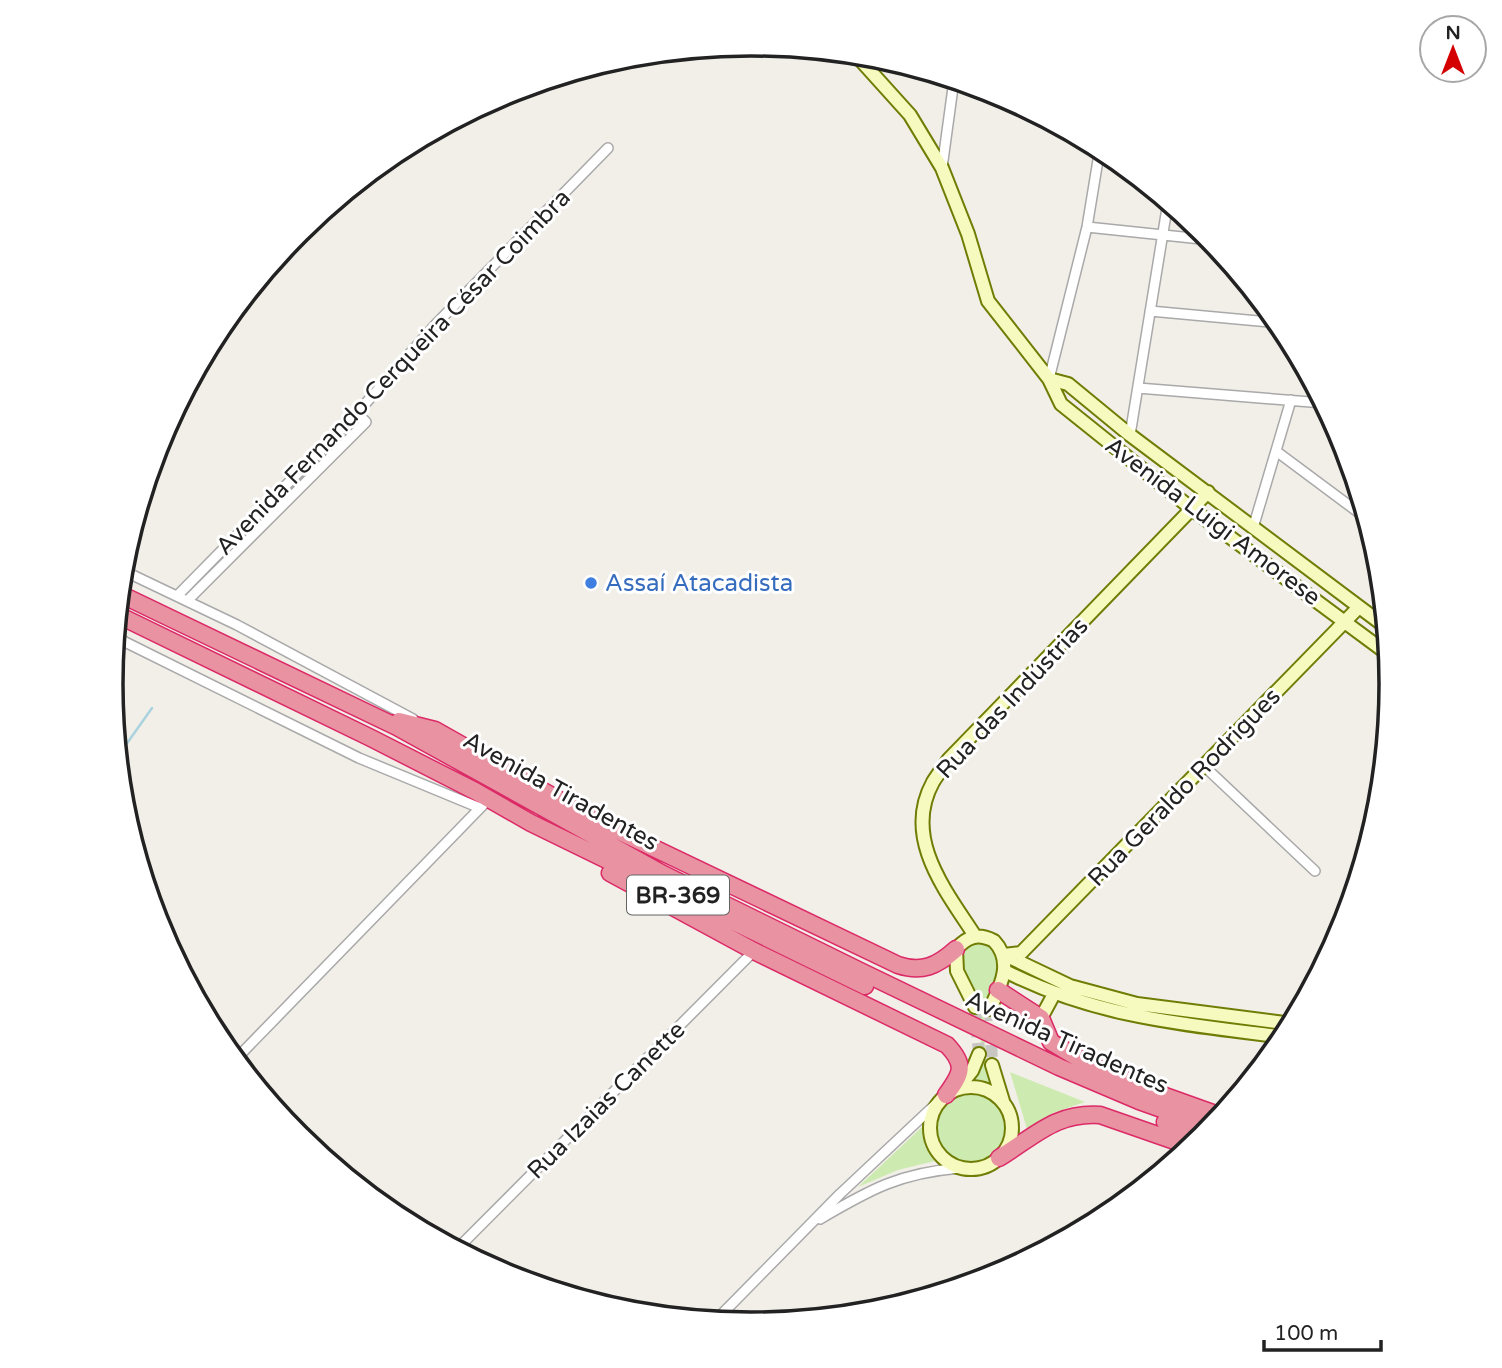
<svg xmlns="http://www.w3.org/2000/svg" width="1502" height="1368" font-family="'Varela Round',sans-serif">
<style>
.grass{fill:#cdebb0}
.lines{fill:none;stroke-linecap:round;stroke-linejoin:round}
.stream{stroke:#aad3df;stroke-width:2.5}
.secondary-tunnel{stroke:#c8c6c1;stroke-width:12;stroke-dasharray:12 6;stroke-linecap:butt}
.street-casing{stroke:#a9a9a9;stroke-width:12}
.secondary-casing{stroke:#707d05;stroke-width:16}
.highway-casing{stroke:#dc2a67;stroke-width:19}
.street{stroke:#fff;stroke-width:9}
.secondary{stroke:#f7fabf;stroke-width:12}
.highway{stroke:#e892a2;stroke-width:16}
.shop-dot{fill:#3f7fe0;stroke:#fff;stroke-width:2.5}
.labels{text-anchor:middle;stroke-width:6;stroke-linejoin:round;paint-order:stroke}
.shield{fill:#fff;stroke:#646464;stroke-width:2}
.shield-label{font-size:23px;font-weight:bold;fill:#222}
.street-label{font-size:24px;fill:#222;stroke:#fff}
.shop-label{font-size:24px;fill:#366cbe;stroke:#fff;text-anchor:start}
.rim{fill:none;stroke:#222;stroke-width:3.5}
</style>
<rect width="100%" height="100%" fill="#f2efe9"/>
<!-- grass -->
<path class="grass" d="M 983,942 C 1018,956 987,986 985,1008 C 982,1026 986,1065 990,1083 L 972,1078 L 982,1057 L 978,1002 L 964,974 L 961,956 L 966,947 L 974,943 Z
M 1010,1072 L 1085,1102 L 1053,1113 L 1027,1129 Z
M936 1127a35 35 0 1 1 70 0a35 35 0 1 1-70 0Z
M 922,1127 L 925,1147 L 935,1161 L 898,1170 L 858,1187 Z"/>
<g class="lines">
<!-- stream -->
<path class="stream" d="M 118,756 L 152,708"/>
<!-- secondary-tunnel -->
<path class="secondary-tunnel" d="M 975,1007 L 979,1054
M 990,1009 L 992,1065"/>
<!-- street casing -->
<g class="street-casing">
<path id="street" d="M 942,168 L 954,80
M 1087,227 L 1211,240
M 1150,311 L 1279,323
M 1049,379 L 1087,227 L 1100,148
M 1138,388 L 1323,403
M 1130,435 L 1168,202
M 1276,451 L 1366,518
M 1253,528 L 1291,400
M 122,570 L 237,625 L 413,719
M 178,595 L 357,413 L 436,324 L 608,148
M 188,600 L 366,422 L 357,413
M 115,637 L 359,758 L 480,808
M 114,652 L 124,641
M 1204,766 L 1315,871
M 235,1060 L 483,805
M 820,1219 C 871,1189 900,1173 960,1168
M 457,1249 L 754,951
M 715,1321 L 840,1194 L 938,1102"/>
</g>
<!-- secondary casing -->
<g class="secondary-casing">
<path id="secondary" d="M 855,54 L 910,115 L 942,168 L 968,234 L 988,301 L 1049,379 L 1061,404 L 1192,509 L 1388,654
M 1049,379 L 1068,384 L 1130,435 L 1386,627
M 975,936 C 946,891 902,838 933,782 C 938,774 944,766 949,759 L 1208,492
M 1004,955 L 1021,953 L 1359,607
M 1005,955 L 1070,986 L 1137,1004 L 1292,1024
M 1005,971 C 1098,1018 1184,1024 1285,1037
M 975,1007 L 957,971 L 956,949 C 968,936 978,933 994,941 C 1014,962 1000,987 990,1009
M 1041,1018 L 1054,994
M 992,1065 L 1003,1101
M930 1128a41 41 0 1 1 82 0a41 41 0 1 1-82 0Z
M 958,1088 L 972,1071 L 979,1054"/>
</g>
<!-- highway casing -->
<g class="highway-casing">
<path id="highway" d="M 120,594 L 397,727 L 663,874 L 862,972 L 1059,1067 L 1139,1101 L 1212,1127
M 118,615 L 371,738 L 475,791 L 531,823 L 865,986
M 399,721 L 435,730 L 591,818 L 898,965 C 922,973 937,966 956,949
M 610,873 L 754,951 L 947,1045 C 967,1066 961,1074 946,1095
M 998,990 L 1041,1018 L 1051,1042 L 1091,1066 L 1151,1091 L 1221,1116
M 1165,1122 L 1204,1136
M 999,1158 C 1035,1136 1056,1112 1100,1115 L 1192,1147"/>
</g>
<!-- street -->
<use href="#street" class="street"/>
<!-- secondary -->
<use href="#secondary" class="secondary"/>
<!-- highway -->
<use href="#highway" class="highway"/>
</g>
<!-- markers -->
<circle class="shop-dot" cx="591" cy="583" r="7"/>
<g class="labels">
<!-- shield labels -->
<rect class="shield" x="627" y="875.5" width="102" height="39" rx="5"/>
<g class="shield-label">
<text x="678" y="903">BR-369</text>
</g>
<!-- street labels -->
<g class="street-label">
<text transform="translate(393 372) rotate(-46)" y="8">Avenida Fernando Cerqueira César Coimbra</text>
<text transform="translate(1213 521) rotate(37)" y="8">Avenida Luigi Amorese</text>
<text transform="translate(1012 698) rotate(-47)" y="8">Rua das Indústrias</text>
<text transform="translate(1184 787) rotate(-46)" y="8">Rua Geraldo Rodrigues</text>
<text transform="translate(561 791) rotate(29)" y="8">Avenida Tiradentes</text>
<text transform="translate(1067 1042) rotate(24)" y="8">Avenida Tiradentes</text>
<text transform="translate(606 1100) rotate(-45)" y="8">Rua Izaias Canette</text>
</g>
<!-- shop labels -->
<g class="shop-label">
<text x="605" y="591">Assaí Atacadista</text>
</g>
</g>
<!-- crop -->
<path d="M0 0H1502V1368H0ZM123 684a628 628 0 1 1 1256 0a628 628 0 1 1-1256 0Z" fill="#fff" fill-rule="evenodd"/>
<path class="rim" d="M123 684a628 628 0 1 1 1256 0a628 628 0 1 1-1256 0Z"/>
<!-- north arrow -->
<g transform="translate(1453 49)"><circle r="33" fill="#ffffff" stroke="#a7a7a7" stroke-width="2"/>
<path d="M0-5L12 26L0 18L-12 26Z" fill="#d40000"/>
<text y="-10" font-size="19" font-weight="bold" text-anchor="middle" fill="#222222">N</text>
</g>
<!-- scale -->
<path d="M1264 1340v10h117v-10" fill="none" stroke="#222222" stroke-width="3.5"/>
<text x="1274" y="1340" font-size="21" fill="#222222" stroke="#ffffff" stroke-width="5" paint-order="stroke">100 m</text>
</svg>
